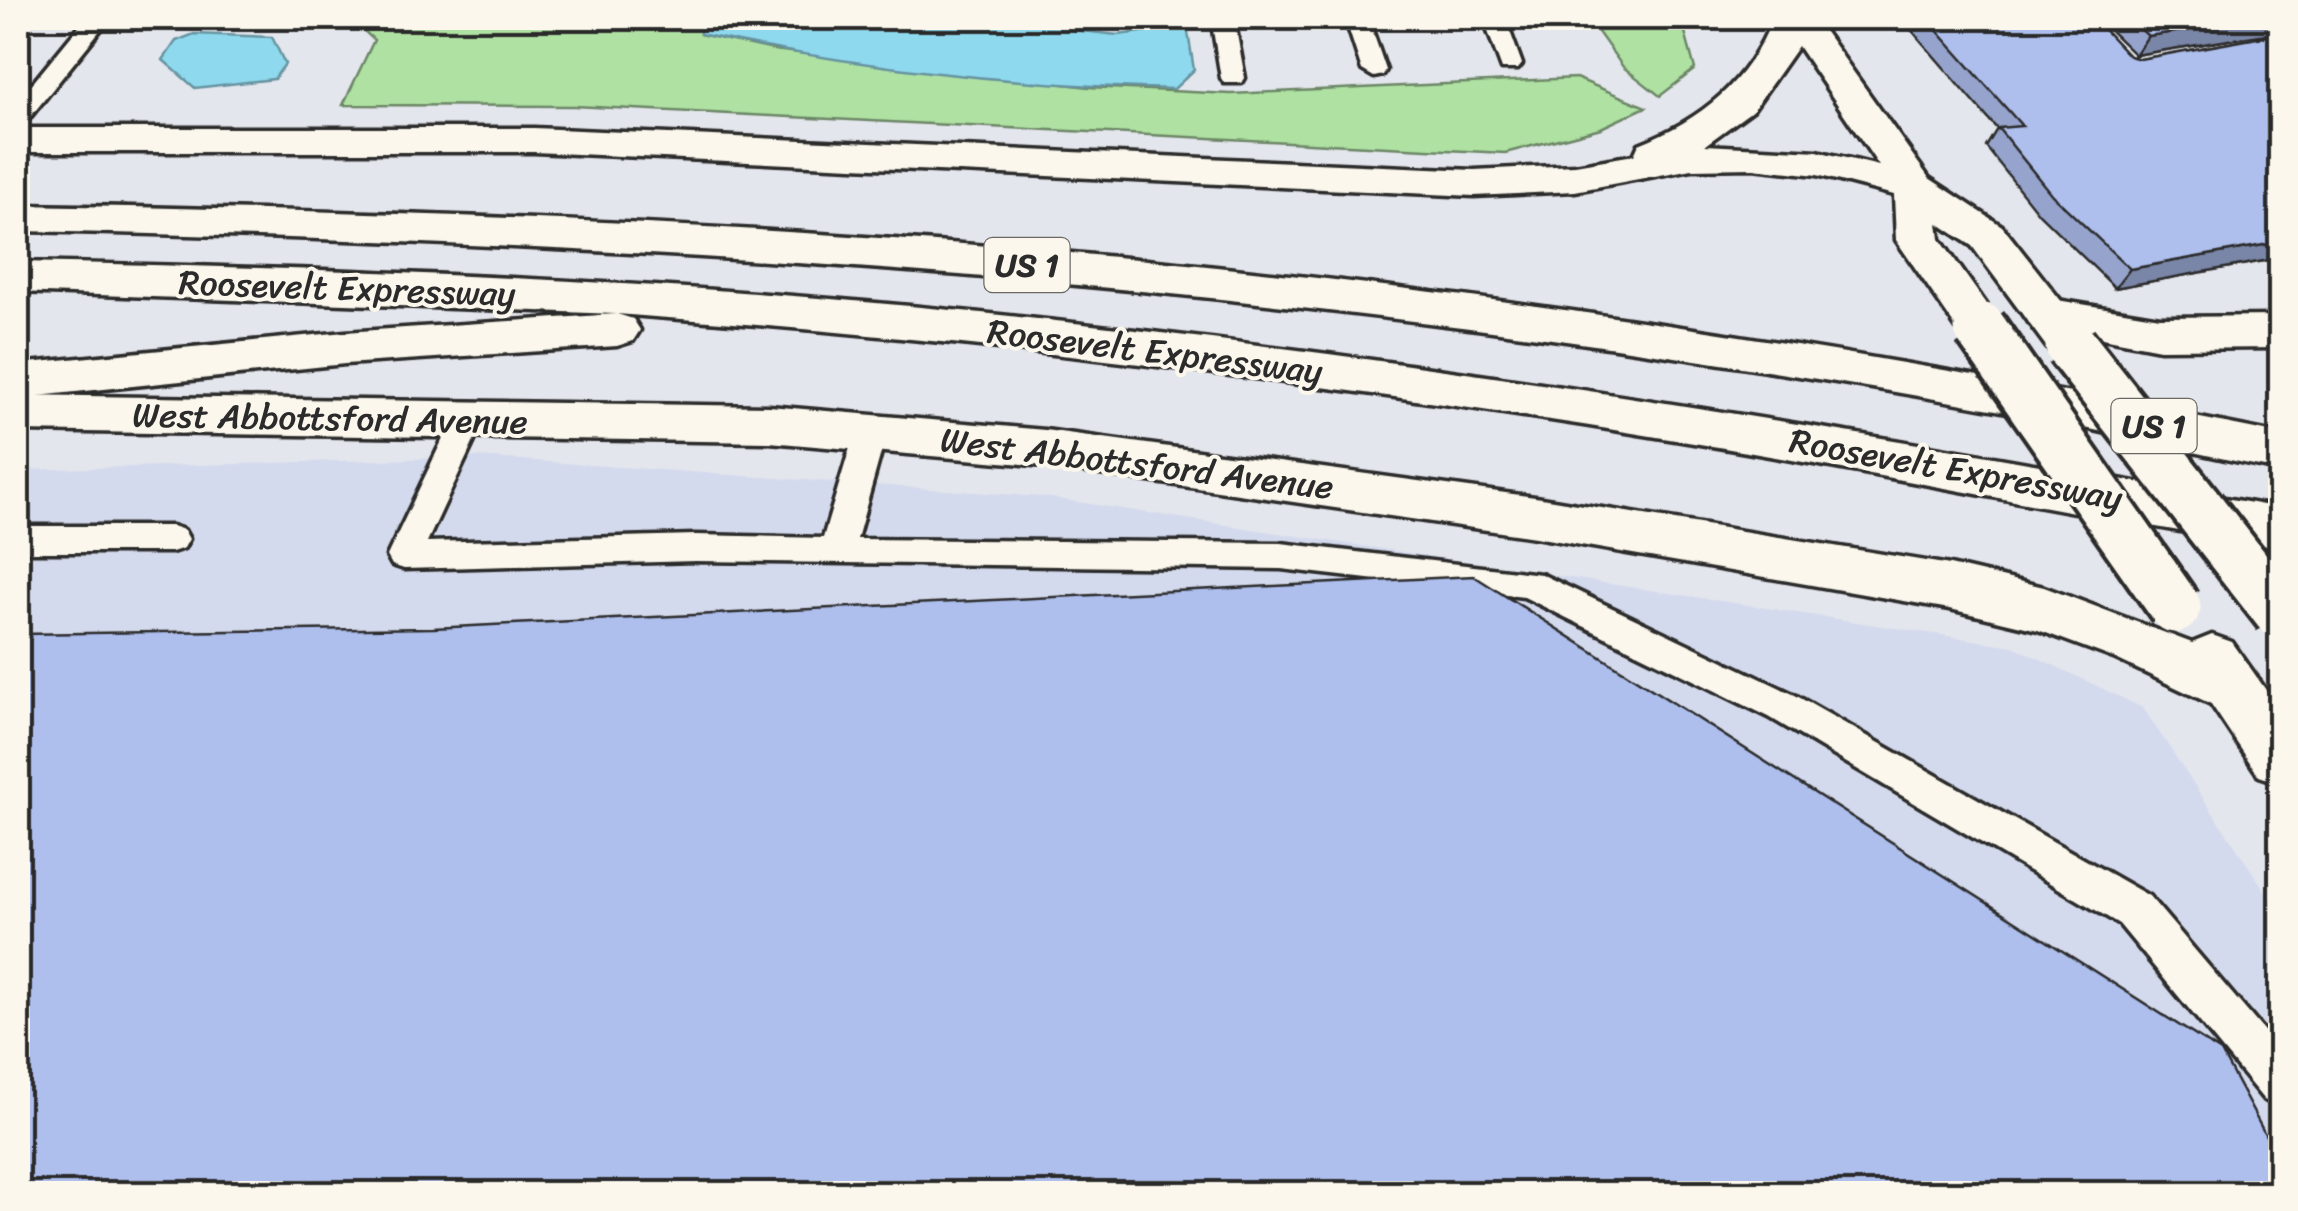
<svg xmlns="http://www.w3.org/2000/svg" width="2298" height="1211" font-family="Sriracha,sans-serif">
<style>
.built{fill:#d4daed}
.green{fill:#aee1a2;stroke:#6c8666;stroke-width:2.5}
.water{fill:#8ed9ee;stroke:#6693a0;stroke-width:2.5}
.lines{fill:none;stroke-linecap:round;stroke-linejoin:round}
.service-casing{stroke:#2b2b2b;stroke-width:7}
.minor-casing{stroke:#2b2b2b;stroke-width:7}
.tertiary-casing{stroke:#2b2b2b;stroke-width:7}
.motorway-casing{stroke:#2b2b2b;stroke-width:7}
.service{fill:#fbf7ec;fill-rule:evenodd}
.minor{fill:#fbf7ec;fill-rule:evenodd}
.tertiary{fill:#fbf7ec;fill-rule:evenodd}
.motorway{fill:#fbf7ec;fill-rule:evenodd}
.tertiary-bridge-casing{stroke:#2b2b2b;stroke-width:59;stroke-linecap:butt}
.tertiary-bridge{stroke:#fbf7ec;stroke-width:51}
.wall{fill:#96a4cd;stroke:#2b2b2b;stroke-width:2.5}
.shaded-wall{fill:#7a86a7;stroke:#2b2b2b;stroke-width:2.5}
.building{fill:#aebfee;stroke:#2b2b2b;stroke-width:2.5}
.labels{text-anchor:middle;stroke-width:8;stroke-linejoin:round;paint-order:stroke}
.shield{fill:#fbf7ec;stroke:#696865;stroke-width:2.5}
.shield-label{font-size:32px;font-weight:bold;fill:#2b2b2b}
.street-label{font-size:35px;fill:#2b2b2b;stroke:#fbf7ec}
</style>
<rect width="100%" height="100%" fill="#e4e6ed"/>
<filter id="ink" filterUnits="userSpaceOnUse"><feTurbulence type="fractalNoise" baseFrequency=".01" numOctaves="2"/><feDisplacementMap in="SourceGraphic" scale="20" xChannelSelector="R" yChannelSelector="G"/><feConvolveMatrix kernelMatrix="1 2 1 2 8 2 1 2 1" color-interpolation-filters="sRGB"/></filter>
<g filter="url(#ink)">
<!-- built -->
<path class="built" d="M 478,457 L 1045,497 L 2013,646 L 2143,708 L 2280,913 L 2280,1193 L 18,1193 L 18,470 Z"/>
<!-- green -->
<path class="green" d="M 350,18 L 701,18 L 700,34 L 774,50 L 1089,87 L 1231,94 L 1576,78 L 1646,107 L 1601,128 L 1505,153 L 574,106 L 343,105 L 374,40 Z
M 1588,18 L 1681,18 L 1695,69 L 1660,96 L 1623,67 Z"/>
<!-- water -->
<path class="water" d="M 701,18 L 1067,18 L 1073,30 L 1118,35 L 1187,26 L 1194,70 L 1174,89 C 1019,86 852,67 700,34 Z
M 194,34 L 272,37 L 285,64 L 274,79 L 195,88 L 163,60 L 176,41 Z"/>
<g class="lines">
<!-- service casing -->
<g class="service-casing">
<path id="service" d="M 86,18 L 110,18 L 27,121 L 18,123 L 18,101 Z
M 1211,18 L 1234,18 L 1245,78 L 1242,83 L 1224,83 L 1221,78 Z
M 1345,18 L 1368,18 L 1386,70 L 1383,75 L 1374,77 L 1362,70 Z
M 1483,18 L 1505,18 L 1522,64 L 1518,69 L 1502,69 Z
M 467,411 L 478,414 L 483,422 L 427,542 L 696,535 L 823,538 L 855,431 L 860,423 L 882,423 L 887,431 L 857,539 L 1281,543 L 1541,574 L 1795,695 L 2149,896 L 2280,1050 L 2280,1106 L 2264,1100 L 2119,924 L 1769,717 L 1524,597 L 1281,569 L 696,561 L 404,569 L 392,565 L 387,556 L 451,422 L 456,414 Z
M 18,526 L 172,526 L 184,530 L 189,539 L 184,548 L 172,552 L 18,552 Z"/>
</g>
<!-- minor casing -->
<g class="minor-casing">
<path id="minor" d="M 2045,298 L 2160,317 L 2280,316 L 2280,348 L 2160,349 L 2029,324 L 2022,313 L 2029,302 Z"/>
</g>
<!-- tertiary casing -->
<g class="tertiary-casing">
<path id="tertiary" d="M 1773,18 L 1815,18 L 1929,178 L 2002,226 L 2088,335 L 2094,346 L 2088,357 L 2071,362 L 2054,357 L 1972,246 L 1938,223 L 1940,239 L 2003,328 L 1996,339 L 1980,344 L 1964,339 L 1896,240 L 1894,195 L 1817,175 L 1753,168 L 1692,169 L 1575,191 L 1474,196 L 534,152 L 18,152 L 18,128 L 534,128 L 1474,170 L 1575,165 L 1634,155 L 1639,144 C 1702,119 1747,83 1773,18 ZM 1798,46 L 1879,166 L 1817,151 L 1705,145 L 1753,110 Z
M 18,395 L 769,406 L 1045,430 L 1535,497 L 1950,565 L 2044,587 L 2192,643 L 2212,635 L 2232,642 L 2280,710 L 2280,783 L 2259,776 L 2211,704 L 2116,659 L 2038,630 L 1950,609 L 1535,537 L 1045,466 L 769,442 L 18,431 Z"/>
</g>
<!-- motorway casing -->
<g class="motorway-casing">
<path id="motorway" d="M 18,205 C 388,211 758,223 1127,258 C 1515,295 1899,356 2280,434 L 2280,470 C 2194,454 2109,432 2023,415 C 1869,386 1714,362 1559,340 C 1047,269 534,241 18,231 Z
M 18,262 C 316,268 613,278 910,306 C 1370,350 1826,425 2280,508 L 2280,548 C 2074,515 1869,471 1663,438 C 1328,383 992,342 655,317 L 617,314 L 633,319 L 640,330 L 633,341 L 617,346 L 345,364 L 18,398 L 18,364 L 345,332 L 616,314 L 18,292 Z"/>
</g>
<!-- service -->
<use href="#service" class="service"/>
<!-- minor -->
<use href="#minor" class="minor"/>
<!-- tertiary -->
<use href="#tertiary" class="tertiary"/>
<!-- motorway -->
<use href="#motorway" class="motorway"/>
<!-- tertiary-bridge casing -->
<g class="tertiary-bridge-casing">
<path id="tertiary-bridge" d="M 1980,328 L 2175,607
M 2071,346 L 2280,613"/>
</g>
<!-- tertiary-bridge -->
<use href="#tertiary-bridge" class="tertiary-bridge"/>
</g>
<!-- wall -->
<path class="wall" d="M 1901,18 L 2093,18 L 2129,56 L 2140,59 L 2280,34 L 2279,32 L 2135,55 L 2097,18 L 2280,18 L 2280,258 L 2115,288 L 2039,214 L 1986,147 L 1997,129 Z"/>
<!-- shaded-wall -->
<path class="shaded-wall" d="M 2268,18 L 2280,18 L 2279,32 L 2135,55 L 2148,36 Z
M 2280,242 L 2280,258 L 2115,288 L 2130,269 Z"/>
<!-- building -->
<path class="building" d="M 1926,18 L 2093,18 L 2129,56 L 2140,59 L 2280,34 L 2280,242 L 2130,269 L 2052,195 L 1998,128 L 2022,126 Z
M 2128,18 L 2268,18 L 2148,36 Z
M 1474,576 L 2221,1052 L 2280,1162 L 2280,1194 L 18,1194 L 18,634 L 433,628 Z"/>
</g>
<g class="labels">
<!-- shield labels -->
<g class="shield">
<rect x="984.5" y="238" width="85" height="54" rx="8"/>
<rect x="2111.5" y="399" width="85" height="54" rx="8"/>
</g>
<g class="shield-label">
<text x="1027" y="276">US 1</text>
<text x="2154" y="437">US 1</text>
</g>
<!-- street labels -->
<g class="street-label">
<text transform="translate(347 288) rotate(2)" y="12">Roosevelt Expressway</text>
<text transform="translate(1155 351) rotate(7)" y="12">Roosevelt Expressway</text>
<text transform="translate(330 418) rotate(1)" y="12">West Abbottsford Avenue</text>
<text transform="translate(1137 463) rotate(7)" y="12">West Abbottsford Avenue</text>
<text transform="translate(1956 469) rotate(10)" y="12">Roosevelt Expressway</text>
</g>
</g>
<!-- margin -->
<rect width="2298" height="1211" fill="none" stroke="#fbf7ec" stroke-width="60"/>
<rect x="30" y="30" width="2238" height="1151" fill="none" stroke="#2b2b2b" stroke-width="4" filter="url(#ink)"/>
</svg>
